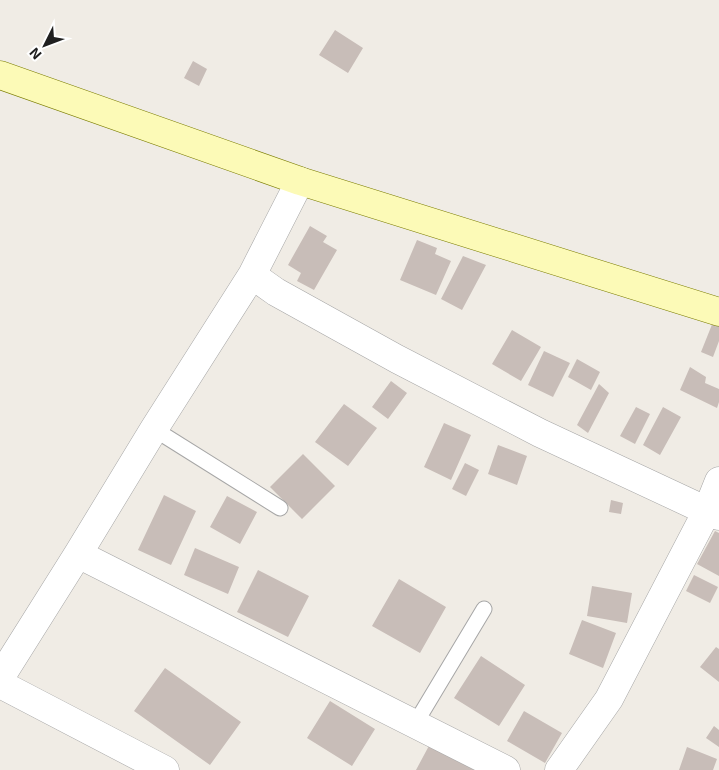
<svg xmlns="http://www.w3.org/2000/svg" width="719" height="770" font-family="'Exo 2',sans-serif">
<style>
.building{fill:#c8bdb8}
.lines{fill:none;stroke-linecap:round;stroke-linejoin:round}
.service-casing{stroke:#a6a6a6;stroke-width:17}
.minor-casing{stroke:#a6a6a6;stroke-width:29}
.secondary-casing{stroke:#7a7c00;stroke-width:29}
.service{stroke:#fff;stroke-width:15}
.minor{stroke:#fff;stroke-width:28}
.secondary{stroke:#fcfab7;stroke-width:28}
</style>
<rect width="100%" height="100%" fill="#f0ece5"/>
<!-- building -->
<path class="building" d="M 335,30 L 363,48 L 348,73 L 319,55 Z
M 193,61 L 207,69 L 199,86 L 184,78 Z
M 310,226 L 327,236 L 323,242 L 337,250 L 314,290 L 297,281 L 301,273 L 288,265 Z
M 417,240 L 437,248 L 435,254 L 451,261 L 436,295 L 400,280 Z
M 463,256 L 486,265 L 462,310 L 441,299 Z
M 713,322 L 719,324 L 719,341 L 713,357 L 701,352 Z
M 512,330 L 541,347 L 521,381 L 492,364 Z
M 544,351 L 570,363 L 553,397 L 528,385 Z
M 577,359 L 600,372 L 591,390 L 568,377 Z
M 690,367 L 706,377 L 705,383 L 719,389 L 719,402 L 717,408 L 680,390 Z
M 391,381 L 407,393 L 388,419 L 372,407 Z
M 599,384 L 609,393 L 588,433 L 577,425 Z
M 344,404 L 377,428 L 348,466 L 315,442 Z
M 636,407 L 650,414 L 635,444 L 620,436 Z
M 663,407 L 681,417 L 660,455 L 643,445 Z
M 444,423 L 471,435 L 451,480 L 424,467 Z
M 498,445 L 527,456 L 517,485 L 488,474 Z
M 303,454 L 335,486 L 302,519 L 270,487 Z
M 465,463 L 479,470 L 466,496 L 452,489 Z
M 164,495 L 196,511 L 171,565 L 138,550 Z
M 227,496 L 257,512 L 240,544 L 210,527 Z
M 611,500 L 623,503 L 621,514 L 609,512 Z
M 715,531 L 719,533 L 719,576 L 697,564 Z
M 195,548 L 239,567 L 228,594 L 184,575 Z
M 258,570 L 309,596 L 288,637 L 237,612 Z
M 694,575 L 718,587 L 710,603 L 686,591 Z
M 399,579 L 446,607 L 420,653 L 372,626 Z
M 592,586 L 632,593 L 627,623 L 587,616 Z
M 582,620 L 616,633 L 603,668 L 569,654 Z
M 716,647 L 719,649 L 719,682 L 700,667 Z
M 481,656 L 525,685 L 499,726 L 454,698 Z
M 165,668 L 241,722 L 210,765 L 134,711 Z
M 330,701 L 375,729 L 352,766 L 307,738 Z
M 524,711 L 562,733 L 545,763 L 507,741 Z
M 714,726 L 719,730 L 719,747 L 706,738 Z
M 431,742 L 481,770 L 416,770 Z
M 687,747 L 717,759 L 713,770 L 679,770 Z"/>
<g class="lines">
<!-- service casing -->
<g class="service-casing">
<path id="service" d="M 154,429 L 280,508
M 415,724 L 484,609"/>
</g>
<!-- minor casing -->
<g class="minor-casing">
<path id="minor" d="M 252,275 L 276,292 L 397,359 L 540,433 L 707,511 L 719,516
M 78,554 L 506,770
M 0,678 L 78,554 L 154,429 L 252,275 L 300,181
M 0,684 L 165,770
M 559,770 L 609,699 L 707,511 L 719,481"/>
</g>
<!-- secondary casing -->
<g class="secondary-casing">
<path id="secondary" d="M 0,75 L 300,181 L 719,312"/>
</g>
<!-- service -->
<use href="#service" class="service"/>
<!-- minor -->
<use href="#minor" class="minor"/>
<!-- secondary -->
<use href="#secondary" class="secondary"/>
</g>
<!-- north arrow -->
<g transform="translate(45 45) rotate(228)" stroke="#ffffff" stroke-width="4" paint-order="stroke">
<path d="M0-4L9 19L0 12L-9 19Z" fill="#1f1f1f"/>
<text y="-8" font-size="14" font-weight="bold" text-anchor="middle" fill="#1f1f1f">N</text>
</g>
</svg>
